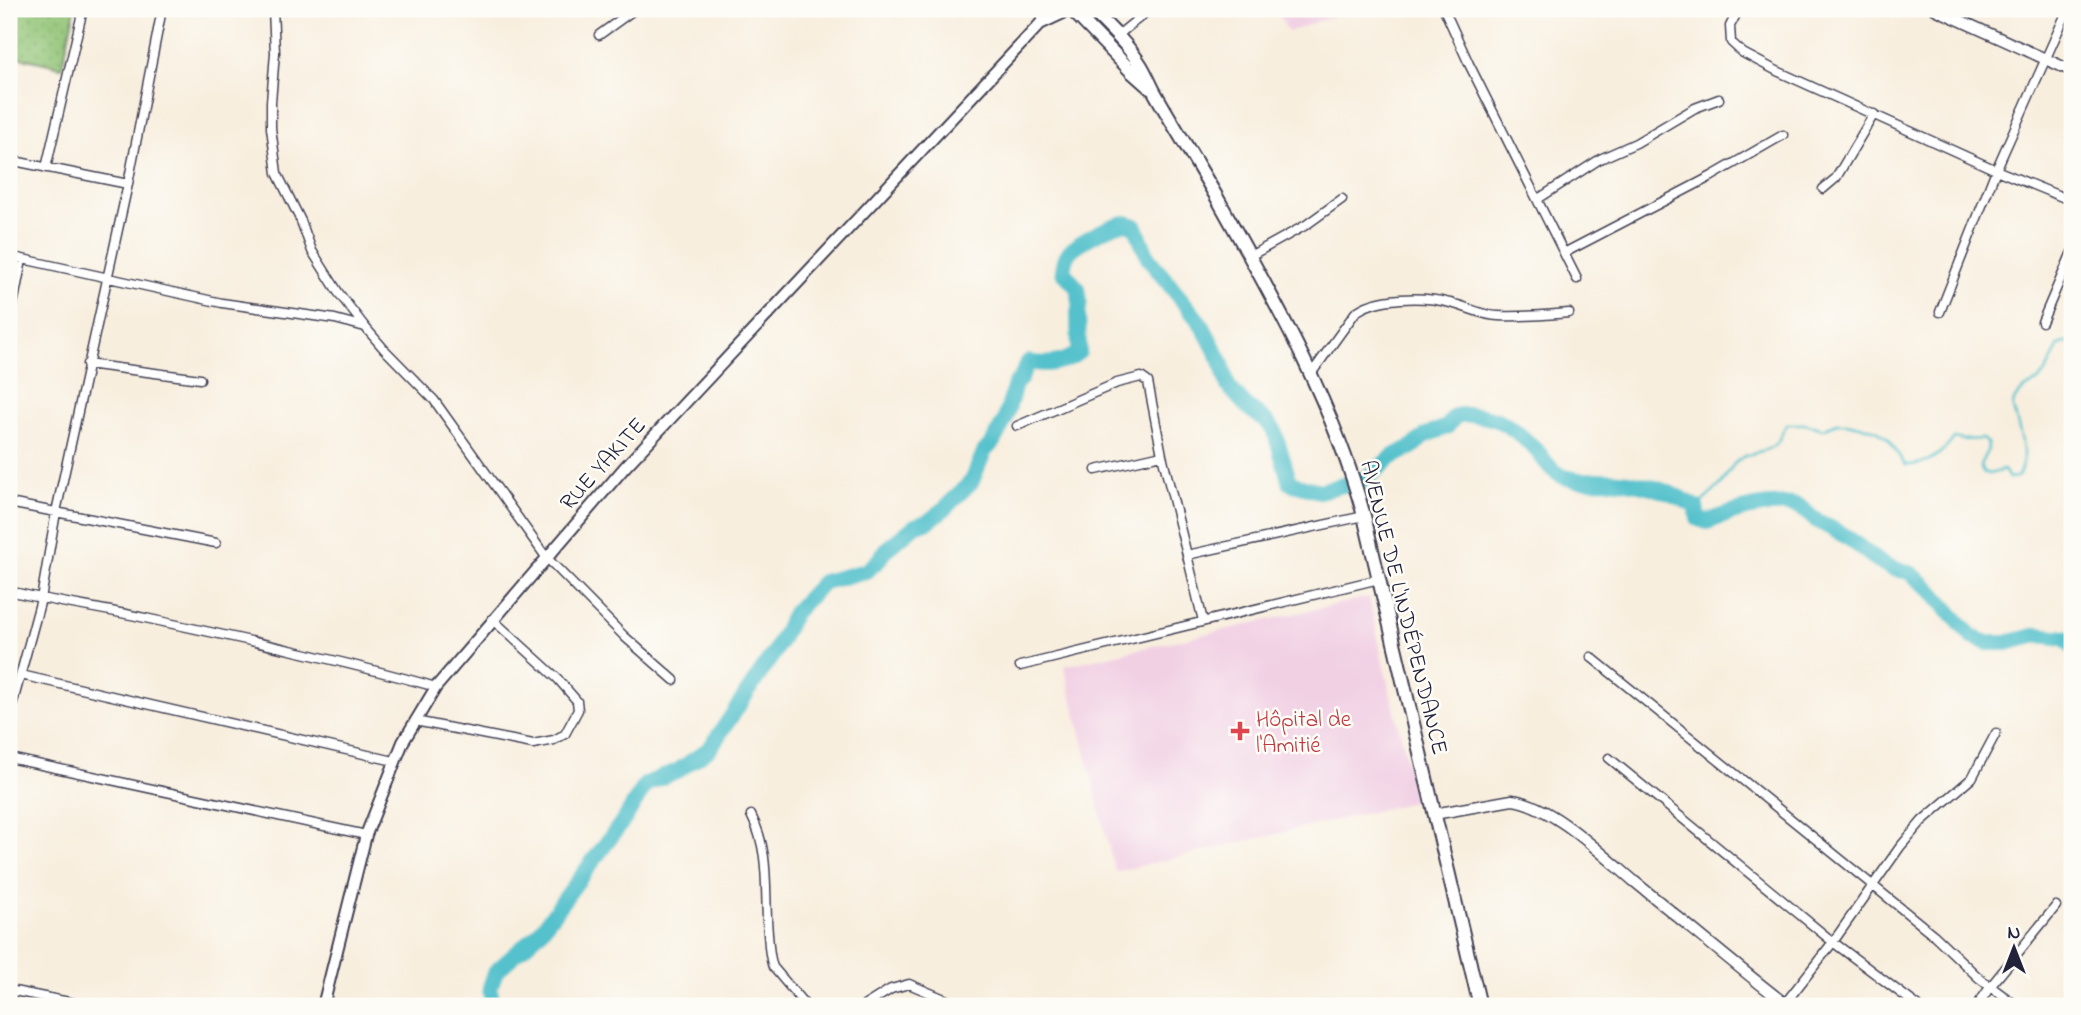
<svg xmlns="http://www.w3.org/2000/svg" width="2081" height="1015" font-family="'Indie Flower',sans-serif">
<style>
.built{fill:#f1d0e4}
.grass{fill:url(#grass-dots);stroke:#597258;stroke-width:2}
.lines{fill:none;stroke-linecap:round;stroke-linejoin:round}
.stream{stroke:#54c1cc;stroke-width:2.5}
.river{stroke:#54c1cc;stroke-width:16}
.minor-casing{stroke:#424153;stroke-width:11}
.tertiary-casing{stroke:#424153;stroke-width:13}
.secondary-casing{stroke:#424153;stroke-width:14}
.primary-casing{stroke:#424153;stroke-width:16}
.minor{stroke:#fff;stroke-width:8}
.tertiary{stroke:#fff;stroke-width:10}
.secondary{stroke:#fff;stroke-width:10}
.primary{stroke:#fff;stroke-width:12}
.health-dot{fill:#e0444e;stroke:#fdfcf7;stroke-width:2.5}
.labels{text-anchor:middle;stroke-width:5;stroke-linejoin:round;paint-order:stroke}
.street-label{font-size:23px;fill:#22223b;stroke:#fdfcf7}
.health-label{font-size:23px;fill:#be3a42;stroke:#fdfcf7;text-anchor:start}
</style>
<defs>
<pattern id="grass-dots" width="8" height="8" patternUnits="userSpaceOnUse" patternTransform="scale(1.75)"><rect width="8" height="8" fill="#90c374"/><path d="M2 2h.1M6 6h.1" fill="none" stroke="#7ca765" stroke-width="1.8" stroke-linecap="round"/></pattern>
</defs>
<rect width="100%" height="100%" fill="#fdfcf7"/>
<filter id="ink" filterUnits="userSpaceOnUse"><feTurbulence type="fractalNoise" baseFrequency=".0143" numOctaves="2"/><feDisplacementMap in="SourceGraphic" scale="14" xChannelSelector="R" yChannelSelector="G"/><feConvolveMatrix kernelMatrix="1 2 1 2 8 2 1 2 1" color-interpolation-filters="sRGB"/></filter>
<filter id="wash" filterUnits="userSpaceOnUse"><feTurbulence type="fractalNoise" baseFrequency=".00686" numOctaves="4" result="noise"/><feDisplacementMap in="SourceGraphic" scale="28" xChannelSelector="R" yChannelSelector="G"/><feGaussianBlur stdDeviation="1.57" result="paint"/><feColorMatrix in="noise" values="0 0 0 0 0 0 0 0 0 0 0 0 0 0 0 0 0 1.4 0 .05"/><feComposite in="paint" operator="in"/></filter>
<g filter="url(#wash)">
<rect width="100%" height="100%" fill="#f8eede"/>
<!-- built -->
<path class="built" d="M 1276,9 L 1352,9 L 1288,32 Z
M 1369,597 L 1385,671 L 1417,801 L 1115,872 L 1064,666 Z"/>
<!-- grass -->
<path class="grass" d="M 9,9 L 75,9 L 62,67 L 9,55 Z"/>
<g class="lines">
<!-- stream -->
<path class="stream" d="M 1696,507 C 1700,504 1718,488 1721,484 C 1727,477 1730,467 1737,461 C 1748,451 1762,454 1773,446 C 1782,440 1781,430 1788,424 L 1805,424 L 1823,429 L 1837,423 L 1847,423 L 1877,430 L 1889,440 L 1905,465 C 1925,466 1943,454 1954,438 L 1963,440 L 1982,439 L 1987,443 L 1988,449 L 1980,465 L 1983,472 L 1989,474 L 2004,470 L 2009,478 L 2017,477 C 2028,461 2022,439 2017,422 C 2016,417 2013,411 2013,406 C 2014,392 2031,387 2040,379 C 2049,369 2053,357 2059,345 L 2067,342 L 2072,343"/>
<!-- river -->
<path class="river" d="M 492,1006 L 490,987 L 496,971 L 538,934 L 626,817 L 646,784 L 679,770 L 710,748 L 774,653 L 794,613 L 823,582 L 866,571 L 878,561 L 885,550 L 915,526 L 929,521 L 943,510 L 972,481 L 984,452 L 993,442 L 1005,420 L 1015,384 L 1021,378 L 1027,363 L 1029,362 C 1046,366 1066,363 1079,352 L 1078,313 L 1080,303 L 1078,289 L 1063,271 C 1064,263 1065,256 1071,250 C 1080,242 1109,226 1120,224 C 1126,222 1130,224 1136,227 L 1148,258 L 1202,325 L 1221,361 L 1228,386 L 1247,407 L 1266,421 L 1274,430 L 1290,483 L 1319,491 L 1364,480 L 1392,457 L 1412,447 L 1426,435 L 1447,427 L 1455,416 C 1493,410 1514,427 1539,453 C 1544,460 1550,469 1557,473 C 1575,485 1600,478 1620,481 C 1647,484 1673,492 1696,507 L 1698,519 L 1707,522 C 1737,510 1767,501 1799,506 L 1814,519 L 1847,537 L 1878,561 L 1894,569 L 1909,572 L 1929,588 L 1972,637 L 1988,643 L 2006,643 L 2038,635 L 2065,638 L 2072,646"/>
</g>
</g>
<g filter="url(#ink)">
<g class="lines">
<!-- minor casing -->
<g class="minor-casing">
<path id="minor" d="M 273,9 L 275,53 L 271,102 L 271,128 L 277,173 L 301,221 L 312,251 L 338,292 L 365,327 L 384,349 L 434,400 L 546,557 L 625,637 L 674,680
M 1444,9 L 1469,64 L 1577,279
M 1739,9 L 1730,26 L 1731,42 L 1743,53 L 1777,71 L 1996,170 L 2072,201
M 599,35 L 635,9
M 1117,36 L 1150,9
M 9,160 L 128,184
M 46,168 L 83,9
M 1823,189 L 1836,178 L 1874,114
M 1538,199 L 1600,159 L 1636,143 L 1695,108 L 1719,99
M 1564,253 L 1712,176 L 1783,135
M 9,256 L 222,303 L 335,319 L 365,327
M 1250,256 L 1306,225 L 1342,199
M 1940,312 L 1996,170 L 2068,9
M 2042,322 L 2072,252
M 9,325 L 22,260
M 87,364 L 200,379
M 1311,374 L 1355,313 C 1375,296 1425,296 1450,303 C 1466,306 1482,316 1498,316 C 1521,317 1546,315 1569,313
M 1017,426 L 1117,383 L 1141,377 L 1148,382 L 1162,455 L 1187,555 L 1364,516
M 1096,470 L 1162,455
M 9,503 L 216,543
M 1187,555 L 1203,621
M 9,591 C 54,602 100,608 145,618 C 243,639 340,660 436,687
M 1591,657 L 1934,935 L 1979,978 L 2017,1006
M 1020,666 L 1379,579
M 21,675 L 394,761
M 9,717 L 41,599 L 56,512 L 128,184 L 162,9
M 415,721 L 533,744 L 554,740 L 565,734 L 578,710 L 577,701 L 557,678 L 492,619
M 9,758 L 366,835
M 1609,758 L 1833,942 L 1918,1006
M 751,815 C 771,853 764,892 768,934 C 769,945 769,956 773,967 L 806,1006
M 9,990 L 89,1006
M 864,1006 L 891,989 L 909,984 L 961,1006
M 1783,1006 L 1833,942 L 1900,847 L 1922,821 L 1972,778 L 1996,733
M 1977,1006 L 1990,987 L 2056,906"/>
</g>
<!-- tertiary casing -->
<g class="tertiary-casing">
<path id="tertiary" d="M 1935,9 L 2072,71
M 1434,814 L 1512,800 C 1551,804 1604,856 1635,882 C 1686,923 1736,966 1788,1006"/>
</g>
<!-- secondary casing -->
<g class="secondary-casing">
<path id="secondary" d="M 1040,24 L 1072,9
M 323,1006 L 366,835 L 403,742 L 436,687 L 625,467 L 1040,24 L 1050,9"/>
</g>
<!-- primary casing -->
<g class="primary-casing">
<path id="primary" d="M 1071,9 L 1132,72 L 1150,88
M 1091,9 C 1108,26 1127,44 1140,64 C 1146,73 1150,84 1155,93 C 1176,130 1199,166 1220,203 C 1276,303 1334,405 1364,516 L 1480,1006"/>
</g>
<!-- minor -->
<use href="#minor" class="minor"/>
<!-- tertiary -->
<use href="#tertiary" class="tertiary"/>
<!-- secondary -->
<use href="#secondary" class="secondary"/>
<!-- primary -->
<use href="#primary" class="primary"/>
</g>
</g>
<!-- markers -->
<path class="health-dot" d="M1236.5 720.5h7v7h7v7h-7v7h-7v-7h-7v-7h7z"/>
<g class="labels">
<!-- street labels -->
<g class="street-label">
<text transform="translate(602 463) rotate(-48)" y="8">RUE YAKITE</text>
<text transform="translate(1405 607) rotate(76)" y="8">AVENUE DE L'INDÉPENDANCE</text>
</g>
<!-- health labels -->
<g class="health-label">
<text x="1256" y="726">Hôpital de<tspan x="1256" dy="26">l'Amitié</tspan></text>
</g>
</g>
<!-- margin -->
<rect width="2081" height="1015" fill="none" stroke="#fdfcf7" stroke-width="35"/>
<!-- north arrow -->
<g transform="translate(2014 948)" stroke="#fdfcf7" stroke-width="5" paint-order="stroke">
<path d="M0-5L12 26L0 18L-12 26Z" fill="#22223b"/>
<text y="-10" font-size="19" font-weight="bold" text-anchor="middle" fill="#22223b">N</text>
</g>
</svg>
